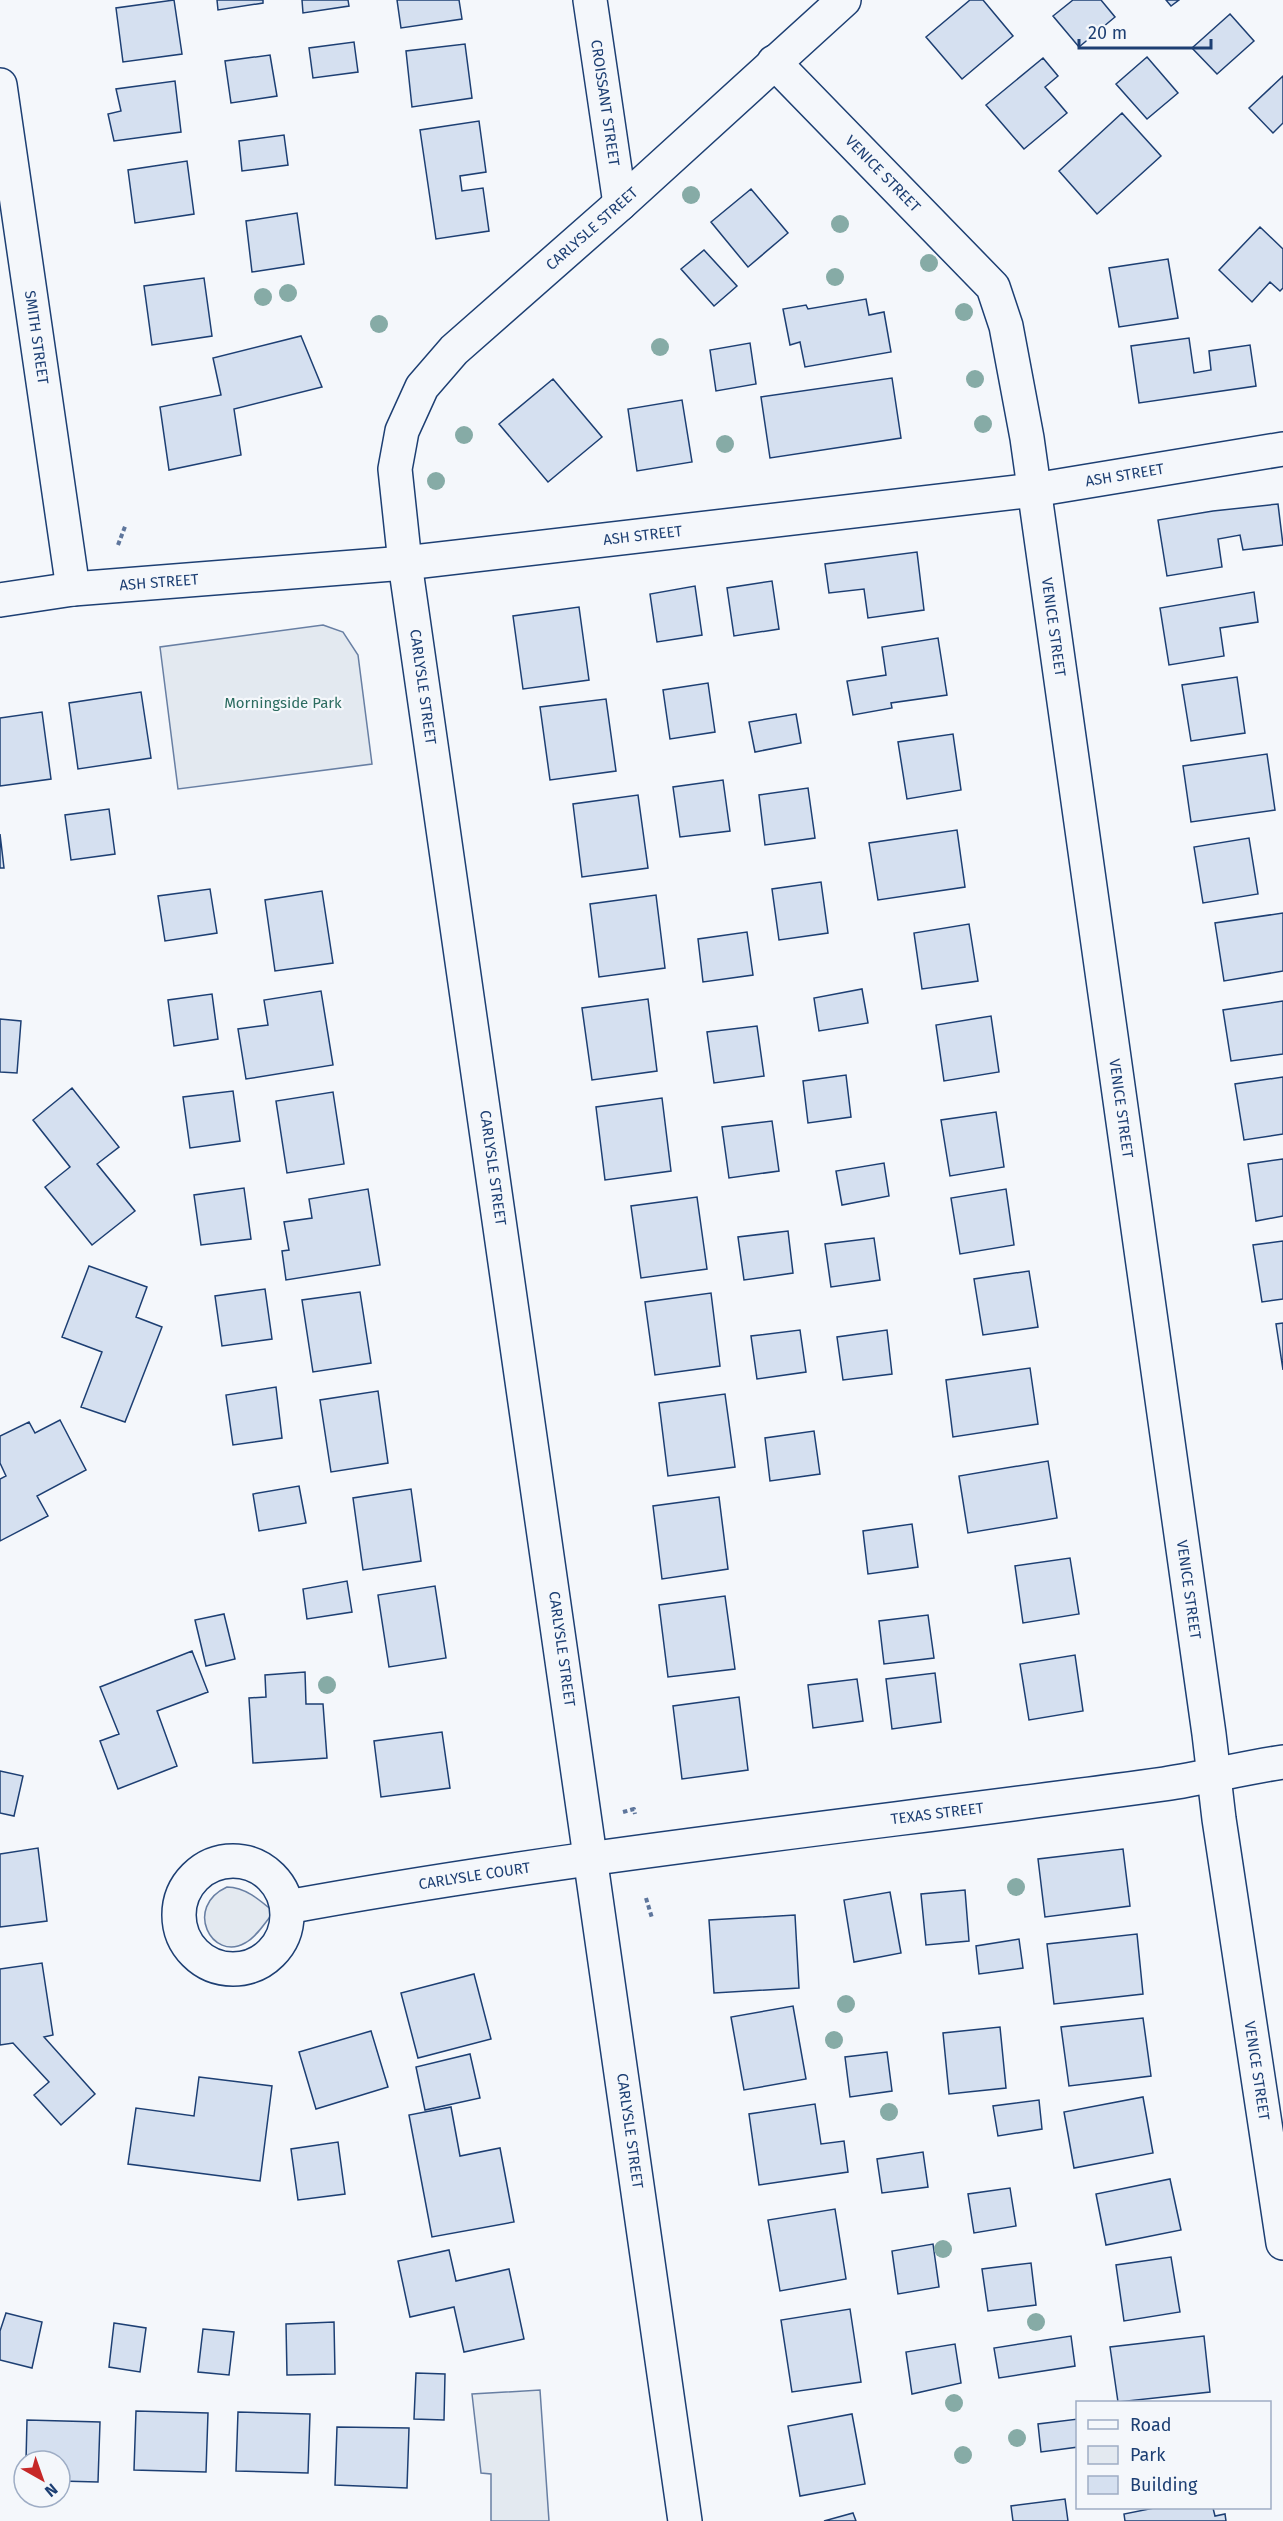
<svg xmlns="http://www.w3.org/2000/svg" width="1283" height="2521" font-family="'Fira Sans',sans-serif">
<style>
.green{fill:#e3e9f0;stroke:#687fa3;stroke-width:1.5}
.building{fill:#d5e0f0;stroke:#1d3f73;stroke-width:1.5}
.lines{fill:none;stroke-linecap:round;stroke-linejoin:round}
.minor-casing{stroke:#1d3f73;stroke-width:36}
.path{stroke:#5e769c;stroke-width:4;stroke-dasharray:4.5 3;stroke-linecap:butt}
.minor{stroke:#f4f7fb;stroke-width:33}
.tree{fill:#86aba6}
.labels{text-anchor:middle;stroke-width:4.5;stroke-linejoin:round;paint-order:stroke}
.street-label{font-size:15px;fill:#1d3f73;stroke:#f4f7fb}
.park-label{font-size:15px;fill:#2c6c60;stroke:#f4f7fb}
</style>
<rect width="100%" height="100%" fill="#f4f7fb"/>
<!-- green -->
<path class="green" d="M 323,625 L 343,632 L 358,655 L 372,764 L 178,789 L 160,647 Z
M 227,1887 C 245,1887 260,1900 274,1912 C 265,1922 257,1937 245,1943 C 212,1962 183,1907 227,1887 Z
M 540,2390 L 549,2521 L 491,2521 L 491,2474 L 481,2473 L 472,2394 Z"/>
<!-- building -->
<path class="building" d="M 174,0 L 182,54 L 123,62 L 116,8 Z
M 217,0 L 263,0 L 263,3 L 218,10 Z
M 302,0 L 348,0 L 349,6 L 303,13 Z
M 397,0 L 459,0 L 462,19 L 401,28 Z
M 970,0 L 983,0 L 1013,36 L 962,79 L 926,37 Z
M 1073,0 L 1101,0 L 1115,17 L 1079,47 L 1053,16 Z
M 1166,0 L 1179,0 L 1171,6 Z
M 1230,14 L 1254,41 L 1217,74 L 1192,48 Z
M 354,42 L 358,72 L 313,78 L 309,48 Z
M 465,44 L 472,98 L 412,107 L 406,51 Z
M 270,55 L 277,96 L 231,103 L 225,61 Z
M 1147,57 L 1178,93 L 1147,119 L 1116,84 Z
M 1043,58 L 1058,76 L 1045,87 L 1067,113 L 1024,149 L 986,105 Z
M 1283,76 L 1283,123 L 1273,133 L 1249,108 Z
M 175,81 L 181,132 L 114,141 L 108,114 L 121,111 L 116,89 Z
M 1122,113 L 1161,156 L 1097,214 L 1059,171 Z
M 479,121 L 486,172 L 460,176 L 462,191 L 483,188 L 489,231 L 436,239 L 420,130 Z
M 284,135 L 288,165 L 242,171 L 239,141 Z
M 187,161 L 194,214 L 135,223 L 128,170 Z
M 751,189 L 788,233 L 748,267 L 711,222 Z
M 297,213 L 304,264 L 252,272 L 246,221 Z
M 1260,227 L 1283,249 L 1283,288 L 1280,291 L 1270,282 L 1252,302 L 1219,270 Z
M 704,250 L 737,286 L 714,306 L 681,269 Z
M 1168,259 L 1178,318 L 1119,327 L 1109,268 Z
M 204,278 L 212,336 L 152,345 L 144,286 Z
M 866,299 L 869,315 L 884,312 L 891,352 L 805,367 L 800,342 L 790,345 L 783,309 L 806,305 L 808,309 Z
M 301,336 L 322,387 L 234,409 L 241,455 L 169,470 L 160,407 L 221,395 L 213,358 Z
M 1189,338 L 1194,373 L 1211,370 L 1209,351 L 1250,345 L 1256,386 L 1139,403 L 1131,346 Z
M 750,343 L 756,384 L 716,391 L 710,350 Z
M 892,378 L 901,438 L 770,458 L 761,397 Z
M 553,379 L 602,437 L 548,482 L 499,424 Z
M 682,400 L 692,462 L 637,471 L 628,409 Z
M 1278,504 L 1283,545 L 1243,550 L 1240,535 L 1218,539 L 1222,567 L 1167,576 L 1158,520 L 1213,511 Z
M 917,552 L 924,610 L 868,618 L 864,589 L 829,593 L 825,564 Z
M 772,581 L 779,629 L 734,636 L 727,588 Z
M 695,586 L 702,635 L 657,642 L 650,594 Z
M 1254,592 L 1258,622 L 1220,628 L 1224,656 L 1169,665 L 1160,608 Z
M 579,607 L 589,680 L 523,689 L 513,616 Z
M 938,638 L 947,695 L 891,703 L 892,708 L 853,715 L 847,681 L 886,675 L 882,647 Z
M 1237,677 L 1245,733 L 1191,741 L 1182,685 Z
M 708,683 L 715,732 L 670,739 L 663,690 Z
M 141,692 L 151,758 L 78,769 L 69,703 Z
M 606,699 L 616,771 L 550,780 L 540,707 Z
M 42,712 L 51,779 L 0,786 L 0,718 Z
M 796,714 L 801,743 L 755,752 L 749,722 Z
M 953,734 L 961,790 L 907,799 L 898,742 Z
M 1267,754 L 1275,810 L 1191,822 L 1183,766 Z
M 723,780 L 730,831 L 680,837 L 673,787 Z
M 808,788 L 815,838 L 765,845 L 759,795 Z
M 638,795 L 648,868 L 582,877 L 573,804 Z
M 109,809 L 115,854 L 71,860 L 65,815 Z
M 957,830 L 965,887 L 878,900 L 869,843 Z
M 0,834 L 4,868 L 0,868 Z
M 1249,838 L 1258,894 L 1203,903 L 1194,847 Z
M 821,882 L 828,933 L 779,940 L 772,889 Z
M 210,889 L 217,933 L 165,941 L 158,896 Z
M 322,891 L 333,963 L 275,971 L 265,900 Z
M 656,895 L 665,968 L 599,977 L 590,904 Z
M 1283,913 L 1283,971 L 1224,981 L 1215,923 Z
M 969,924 L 978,981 L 922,989 L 914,933 Z
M 747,932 L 753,975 L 703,982 L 698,939 Z
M 862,989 L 868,1023 L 819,1031 L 814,998 Z
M 321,991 L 333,1065 L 246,1079 L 238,1029 L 268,1025 L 264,1000 Z
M 212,994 L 218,1039 L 174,1046 L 168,1000 Z
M 648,999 L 657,1071 L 592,1080 L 582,1008 Z
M 1283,1001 L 1283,1054 L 1231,1061 L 1223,1010 Z
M 991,1016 L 999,1072 L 944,1081 L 936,1025 Z
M 0,1019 L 21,1021 L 17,1073 L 0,1072 Z
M 757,1026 L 764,1076 L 714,1083 L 707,1032 Z
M 846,1075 L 851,1117 L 808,1123 L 803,1081 Z
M 1283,1077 L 1283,1134 L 1244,1140 L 1235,1084 Z
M 72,1088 L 119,1147 L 97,1164 L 135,1211 L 92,1245 L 45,1187 L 70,1167 L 33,1120 Z
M 233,1091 L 240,1141 L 190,1148 L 183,1097 Z
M 333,1092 L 344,1164 L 287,1173 L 276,1101 Z
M 662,1098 L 671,1171 L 605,1180 L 596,1107 Z
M 996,1112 L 1004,1167 L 950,1176 L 941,1120 Z
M 772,1121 L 779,1171 L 729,1178 L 722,1127 Z
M 1283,1159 L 1283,1216 L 1256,1221 L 1248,1164 Z
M 884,1163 L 889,1196 L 842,1205 L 836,1171 Z
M 244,1188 L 251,1239 L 201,1245 L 194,1195 Z
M 368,1189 L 380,1265 L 286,1280 L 282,1251 L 289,1250 L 284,1222 L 312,1218 L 309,1199 Z
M 1006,1189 L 1014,1245 L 960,1254 L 951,1198 Z
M 697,1197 L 707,1269 L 641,1278 L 631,1206 Z
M 788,1231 L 793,1273 L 744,1280 L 738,1237 Z
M 874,1238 L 880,1280 L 831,1287 L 825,1244 Z
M 1283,1241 L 1283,1299 L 1262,1302 L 1253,1245 Z
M 89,1266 L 147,1287 L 136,1317 L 162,1327 L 125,1422 L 81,1407 L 102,1352 L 62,1337 Z
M 1029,1271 L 1038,1327 L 983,1335 L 974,1279 Z
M 265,1289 L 272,1339 L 222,1346 L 215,1296 Z
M 360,1292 L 371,1363 L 313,1372 L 302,1300 Z
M 711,1293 L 720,1366 L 655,1375 L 645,1302 Z
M 1283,1323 L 1283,1370 L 1276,1324 Z
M 800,1330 L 806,1372 L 757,1379 L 751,1336 Z
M 887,1330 L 892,1374 L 843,1380 L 837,1337 Z
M 1030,1368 L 1038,1424 L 953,1437 L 946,1380 Z
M 276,1387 L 282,1438 L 233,1445 L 226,1395 Z
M 378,1391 L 388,1463 L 331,1472 L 320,1400 Z
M 725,1394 L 735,1467 L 668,1476 L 659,1403 Z
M 60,1420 L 86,1470 L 37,1496 L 48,1516 L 0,1541 L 0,1479 L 6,1476 L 0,1463 L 0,1436 L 29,1422 L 35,1433 Z
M 814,1431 L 820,1474 L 770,1481 L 765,1438 Z
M 1048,1461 L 1057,1518 L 968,1533 L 959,1476 Z
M 299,1486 L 306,1523 L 259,1531 L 253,1494 Z
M 411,1489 L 421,1561 L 363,1570 L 353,1498 Z
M 719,1497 L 728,1569 L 662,1579 L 653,1506 Z
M 912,1524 L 918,1567 L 868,1574 L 863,1531 Z
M 1070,1558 L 1079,1614 L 1023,1623 L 1015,1566 Z
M 347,1581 L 352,1612 L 307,1619 L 303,1589 Z
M 435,1586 L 446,1658 L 389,1667 L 378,1595 Z
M 725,1596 L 735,1669 L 668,1677 L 659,1605 Z
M 224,1614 L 235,1659 L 206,1666 L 195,1620 Z
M 928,1615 L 934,1658 L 884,1664 L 879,1621 Z
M 192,1651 L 208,1692 L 157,1711 L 177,1766 L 118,1789 L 100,1741 L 119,1734 L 100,1687 Z
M 1075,1655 L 1083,1711 L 1029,1720 L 1020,1664 Z
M 305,1672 L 306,1704 L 323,1704 L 327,1758 L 253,1763 L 249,1698 L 266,1697 L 265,1675 Z
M 935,1673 L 941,1722 L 892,1729 L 886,1679 Z
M 857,1679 L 863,1721 L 813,1728 L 808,1685 Z
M 739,1697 L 748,1770 L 682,1779 L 673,1706 Z
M 442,1732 L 450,1788 L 381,1797 L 374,1741 Z
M 0,1771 L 23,1776 L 14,1816 L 0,1813 Z
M 38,1848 L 47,1921 L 0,1927 L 0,1854 Z
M 1123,1849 L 1130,1906 L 1045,1917 L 1038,1859 Z
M 965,1890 L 969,1941 L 926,1945 L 921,1894 Z
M 890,1892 L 901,1953 L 854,1962 L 844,1900 Z
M 795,1915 L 799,1988 L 714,1993 L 709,1920 Z
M 1137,1934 L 1143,1994 L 1054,2004 L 1047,1944 Z
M 1019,1939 L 1023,1968 L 979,1974 L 976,1946 Z
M 42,1963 L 53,2035 L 44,2037 L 95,2094 L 61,2125 L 34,2095 L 49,2082 L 13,2043 L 0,2045 L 0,1969 Z
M 474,1974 L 491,2039 L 418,2058 L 401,1993 Z
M 793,2006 L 806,2079 L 744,2090 L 731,2017 Z
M 1143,2018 L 1151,2076 L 1069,2086 L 1061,2027 Z
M 1000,2027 L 1006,2088 L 949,2094 L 943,2033 Z
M 371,2031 L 388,2087 L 316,2109 L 299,2052 Z
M 887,2052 L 892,2091 L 850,2097 L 845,2057 Z
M 470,2054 L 480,2098 L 425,2110 L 416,2067 Z
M 199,2077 L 272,2086 L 260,2181 L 128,2164 L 136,2108 L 194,2116 Z
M 1143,2097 L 1153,2153 L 1074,2168 L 1064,2112 Z
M 1039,2100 L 1042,2129 L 998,2136 L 993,2106 Z
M 815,2104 L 821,2144 L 844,2141 L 848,2172 L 759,2185 L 749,2114 Z
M 451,2107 L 460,2156 L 500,2148 L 514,2222 L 432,2237 L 409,2115 Z
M 338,2142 L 345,2194 L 298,2200 L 291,2149 Z
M 923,2152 L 928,2187 L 882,2193 L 877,2159 Z
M 1170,2179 L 1181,2230 L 1106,2245 L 1096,2194 Z
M 1010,2188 L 1016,2226 L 974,2233 L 968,2194 Z
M 835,2209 L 846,2279 L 780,2291 L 768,2220 Z
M 933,2244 L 939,2287 L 898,2294 L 892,2251 Z
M 449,2250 L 456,2281 L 509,2269 L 524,2339 L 464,2352 L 454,2307 L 410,2317 L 398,2261 Z
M 1171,2257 L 1180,2312 L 1124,2321 L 1116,2265 Z
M 1031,2263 L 1036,2305 L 988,2311 L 982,2269 Z
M 850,2309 L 861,2382 L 792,2392 L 781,2320 Z
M 6,2313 L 42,2322 L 32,2368 L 0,2360 L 0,2331 Z
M 334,2322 L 335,2374 L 287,2375 L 286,2324 Z
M 114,2323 L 146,2328 L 140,2372 L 109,2367 Z
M 203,2329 L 234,2332 L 229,2375 L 198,2372 Z
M 1071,2336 L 1075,2366 L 999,2378 L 994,2348 Z
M 1204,2336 L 1210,2392 L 1118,2402 L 1110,2347 Z
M 955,2344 L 961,2383 L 912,2394 L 906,2352 Z
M 416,2373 L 445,2374 L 444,2420 L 414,2419 Z
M 136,2411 L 208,2413 L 206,2472 L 134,2470 Z
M 238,2412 L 310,2414 L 308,2473 L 236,2471 Z
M 852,2414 L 865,2484 L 800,2496 L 788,2426 Z
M 1078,2419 L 1078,2447 L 1041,2452 L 1038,2424 Z
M 27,2420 L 100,2422 L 98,2482 L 60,2481 L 60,2461 L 26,2461 Z
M 337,2427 L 409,2428 L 407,2488 L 335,2485 Z
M 1065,2499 L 1068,2521 L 1013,2521 L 1011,2506 Z
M 1154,2508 L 1213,2508 L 1215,2516 L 1225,2514 L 1226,2521 L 1125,2521 L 1124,2514 Z
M 853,2513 L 856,2521 L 824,2521 Z"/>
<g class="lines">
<!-- minor casing -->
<g class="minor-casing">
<g id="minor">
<path id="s1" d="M 590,0 L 620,204"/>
<path id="s2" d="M 774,62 L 993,287 L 1006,326 L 1027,438 L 1209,1734 L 1219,1819 L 1283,2243"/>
<path id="s3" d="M 0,85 L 73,589"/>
<path id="s4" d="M 0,600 L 73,589 L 405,563 L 1034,490 L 1283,449"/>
<circle cx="233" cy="1915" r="54"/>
<path id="s5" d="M 287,1907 C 577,1854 872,1824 1164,1784 C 1204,1778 1243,1768 1283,1762"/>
<path id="s6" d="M 685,2521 L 405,563 L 395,469 L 402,431 L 422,387 L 454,350 L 620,204 L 844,0"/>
</g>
</g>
<!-- path -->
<path class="path" d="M 118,545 L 126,524
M 623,1812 L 634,1809 L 635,1814
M 646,1898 L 652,1918"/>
<!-- minor -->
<use href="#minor" class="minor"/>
</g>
<!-- trees -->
<g class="tree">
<circle cx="691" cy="195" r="9"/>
<circle cx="840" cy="224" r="9"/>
<circle cx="929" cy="263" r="9"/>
<circle cx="835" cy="277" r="9"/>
<circle cx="288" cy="293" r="9"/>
<circle cx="263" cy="297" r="9"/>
<circle cx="964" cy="312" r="9"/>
<circle cx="379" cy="324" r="9"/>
<circle cx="660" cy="347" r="9"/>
<circle cx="975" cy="379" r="9"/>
<circle cx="983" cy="424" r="9"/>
<circle cx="464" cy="435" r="9"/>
<circle cx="725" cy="444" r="9"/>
<circle cx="436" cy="481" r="9"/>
<circle cx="327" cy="1685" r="9"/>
<circle cx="1016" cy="1887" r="9"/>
<circle cx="846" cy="2004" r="9"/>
<circle cx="834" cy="2040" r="9"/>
<circle cx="889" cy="2112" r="9"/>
<circle cx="943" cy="2249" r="9"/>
<circle cx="1036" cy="2322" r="9"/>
<circle cx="954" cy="2403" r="9"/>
<circle cx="1017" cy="2438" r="9"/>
<circle cx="963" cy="2455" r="9"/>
</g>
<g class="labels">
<!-- street labels -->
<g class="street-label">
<text dy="5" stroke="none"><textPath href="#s1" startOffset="104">CROISSANT STREET</textPath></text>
<text dy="5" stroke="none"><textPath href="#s2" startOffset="156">VENICE STREET</textPath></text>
<text dy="5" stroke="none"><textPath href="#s6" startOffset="2392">CARLYSLE STREET</textPath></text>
<text dy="5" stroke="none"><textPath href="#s3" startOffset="255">SMITH STREET</textPath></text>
<text dy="5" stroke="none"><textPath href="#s4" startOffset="1132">ASH STREET</textPath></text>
<text dy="5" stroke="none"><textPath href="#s4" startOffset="646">ASH STREET</textPath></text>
<text dy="5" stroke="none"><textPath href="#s4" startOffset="160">ASH STREET</textPath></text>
<text dy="5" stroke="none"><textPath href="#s2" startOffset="660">VENICE STREET</textPath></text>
<text transform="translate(423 687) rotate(82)" y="5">CARLYSLE STREET</text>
<text dy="5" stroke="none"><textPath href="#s2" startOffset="1146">VENICE STREET</textPath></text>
<text transform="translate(493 1168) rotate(82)" y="5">CARLYSLE STREET</text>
<text dy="5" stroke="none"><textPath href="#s2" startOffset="1632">VENICE STREET</textPath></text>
<text transform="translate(562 1649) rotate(82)" y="5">CARLYSLE STREET</text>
<text dy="5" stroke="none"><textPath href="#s5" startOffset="657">TEXAS STREET</textPath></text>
<text dy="5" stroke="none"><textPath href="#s5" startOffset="190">CARLYSLE COURT</textPath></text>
<text dy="5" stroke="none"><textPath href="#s2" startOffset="2118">VENICE STREET</textPath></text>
<text transform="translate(630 2131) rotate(82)" y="5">CARLYSLE STREET</text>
</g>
<!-- park labels -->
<g class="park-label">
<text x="283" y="708">Morningside Park</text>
</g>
</g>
<!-- legend -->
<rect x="1076" y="2401" width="195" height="108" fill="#f4f7fb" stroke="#9eadc5" stroke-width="1.5"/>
<rect x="1088" y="2420" width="30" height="9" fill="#f4f7fb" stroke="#9eadc5" stroke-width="1.5"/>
<text x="1130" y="2431" font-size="18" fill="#1d3f73">Road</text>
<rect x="1088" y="2446" width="30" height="18" fill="#e3e9f0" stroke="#9eadc5" stroke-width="1.5"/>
<text x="1130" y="2461" font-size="18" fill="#1d3f73">Park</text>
<rect x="1088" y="2476" width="30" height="18" fill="#d5e0f0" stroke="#9eadc5" stroke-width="1.5"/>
<text x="1130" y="2491" font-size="18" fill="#1d3f73">Building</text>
<!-- north arrow -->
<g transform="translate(42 2479) rotate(140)"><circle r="28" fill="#f4f7fb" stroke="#9eadc5" stroke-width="1.5"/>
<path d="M0-4.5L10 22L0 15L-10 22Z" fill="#c62828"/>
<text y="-9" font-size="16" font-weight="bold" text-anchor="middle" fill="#1d3f73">N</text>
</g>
<!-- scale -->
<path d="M1079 39v9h132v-9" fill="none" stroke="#1d3f73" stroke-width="3"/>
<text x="1088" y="39" font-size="18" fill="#1d3f73" stroke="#f4f7fb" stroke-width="4.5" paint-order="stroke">20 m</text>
</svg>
